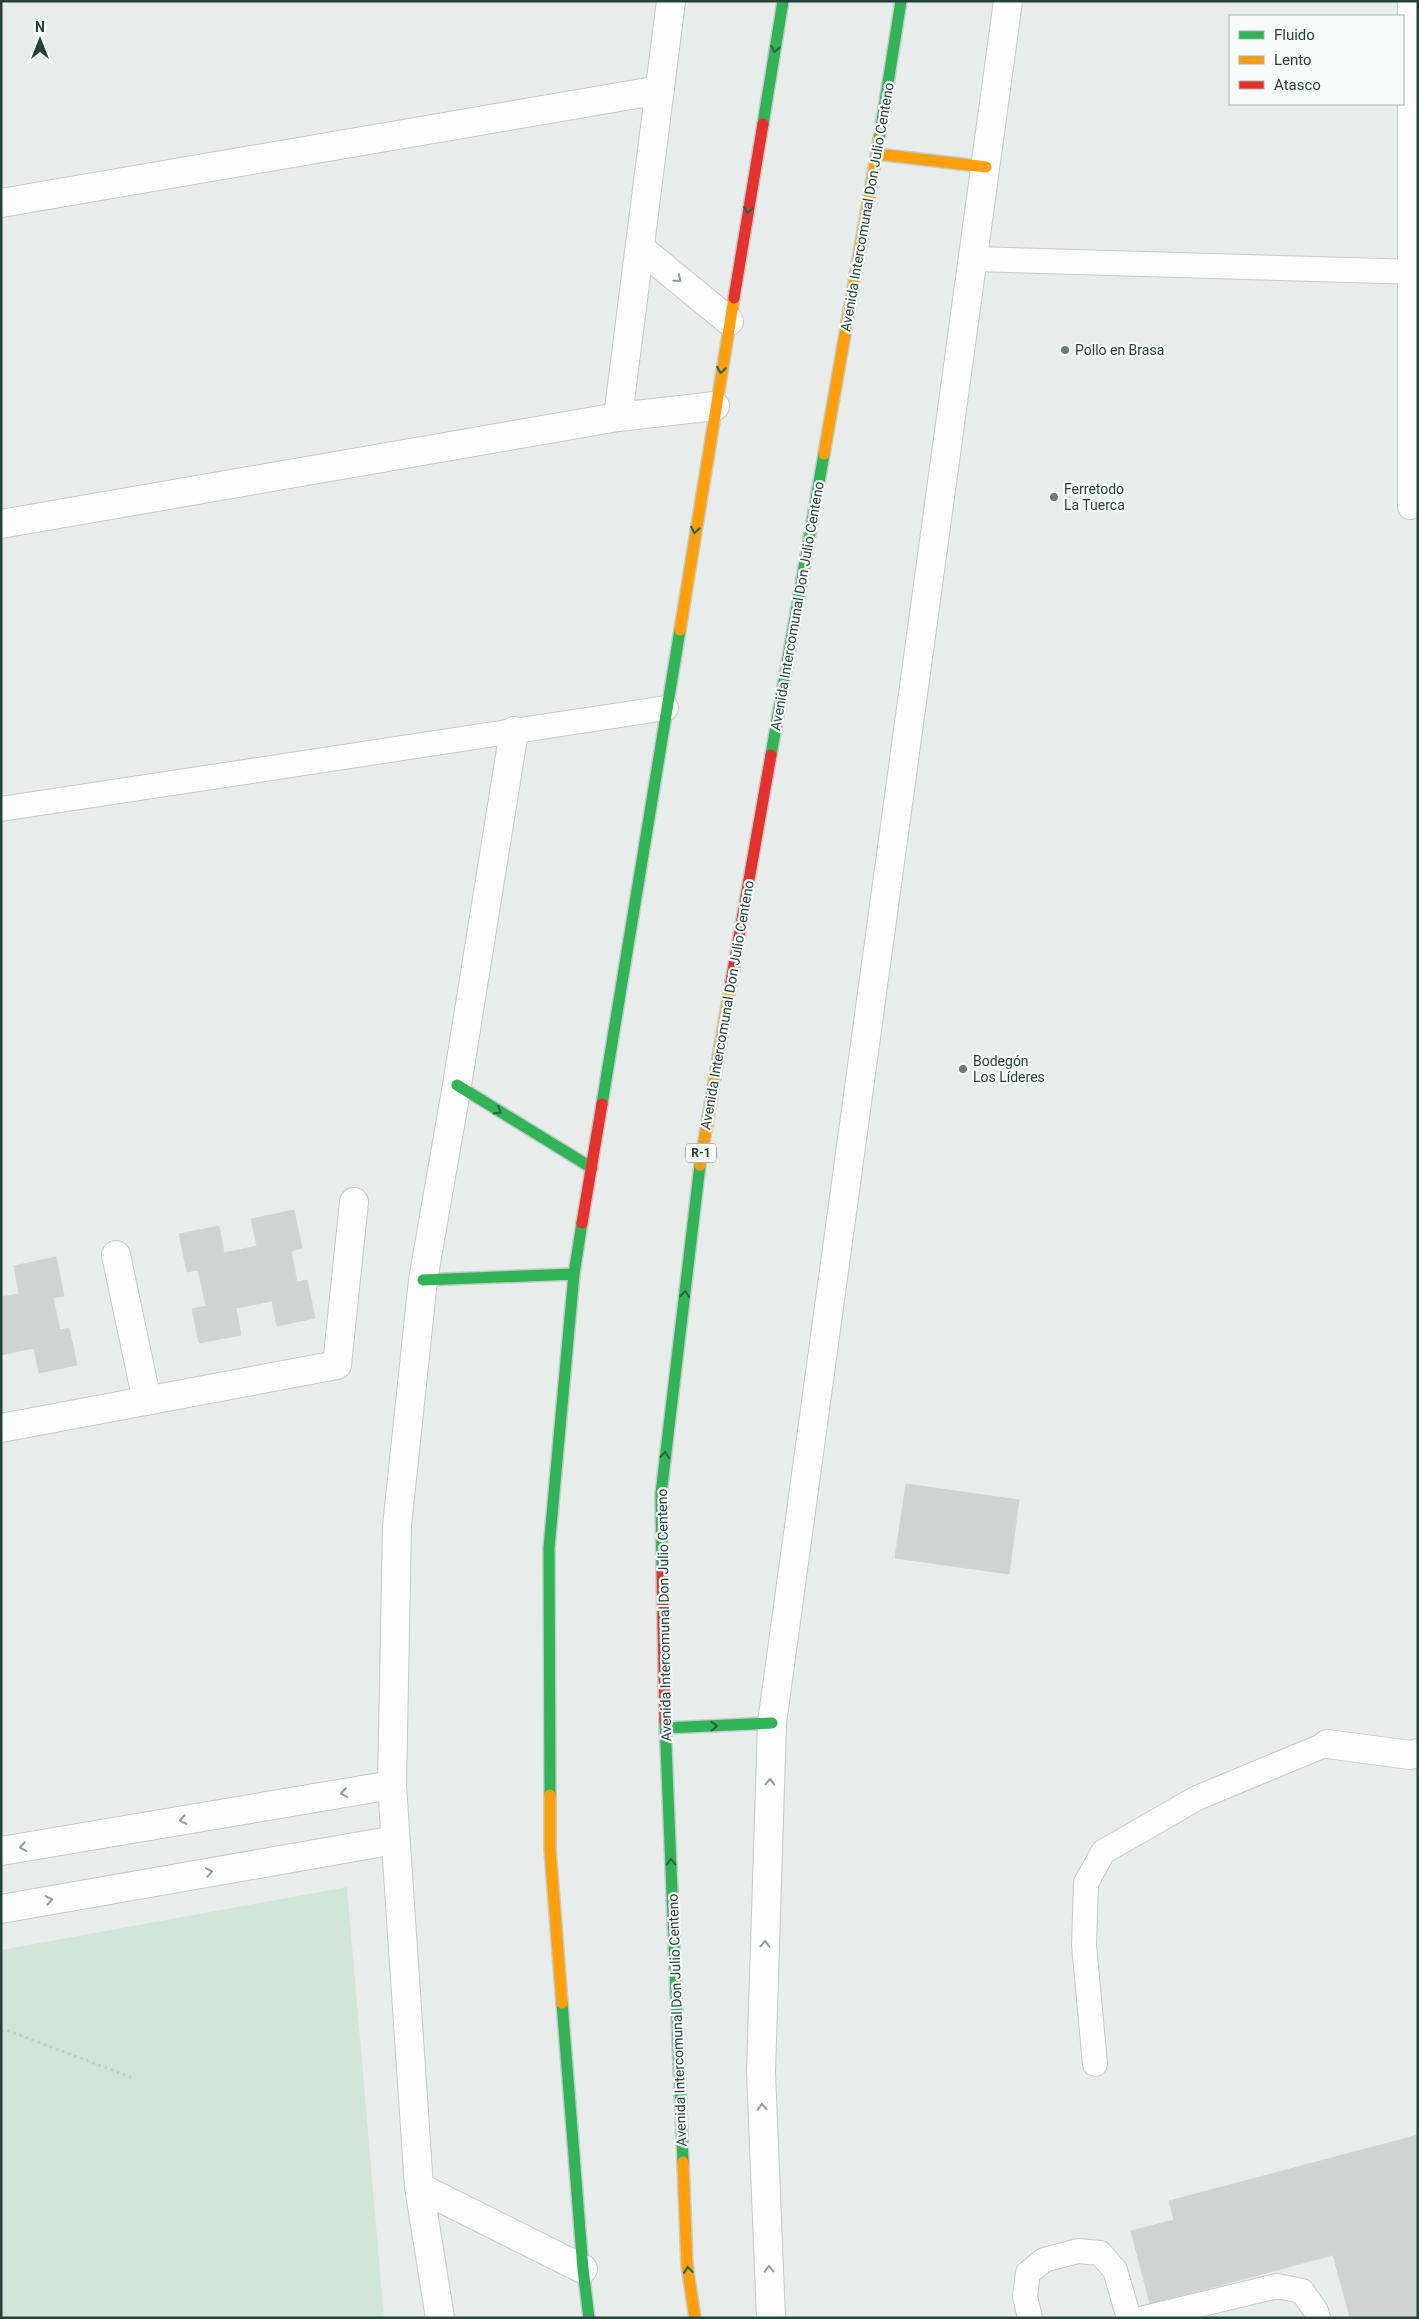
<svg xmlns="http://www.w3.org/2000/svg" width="1419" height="2319" font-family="Roboto,sans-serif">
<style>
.green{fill:#d1e6d8}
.building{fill:#cfd4d2;stroke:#d1d6d4}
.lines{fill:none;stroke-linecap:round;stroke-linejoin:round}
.lane-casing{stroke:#c5cac8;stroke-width:26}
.street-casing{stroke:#c5cac8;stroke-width:30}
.fast-casing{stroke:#c3ccc9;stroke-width:14}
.slow-casing{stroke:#c3ccc9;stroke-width:14}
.jam-casing{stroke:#c3ccc9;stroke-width:14}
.path{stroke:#c3ccca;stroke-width:3;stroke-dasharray:2.5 4;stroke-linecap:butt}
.lane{stroke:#fcfcfc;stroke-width:24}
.street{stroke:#fcfcfc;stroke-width:28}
.fast{stroke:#30b455;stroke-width:11}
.slow{stroke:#ff9f0a;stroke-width:11}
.jam{stroke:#e5322d;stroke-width:11}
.oneway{stroke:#286442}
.oneway2{stroke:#909f9b}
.poi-dot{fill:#697e78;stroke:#f7fbf9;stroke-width:2}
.labels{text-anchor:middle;stroke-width:4.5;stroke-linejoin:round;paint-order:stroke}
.shield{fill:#f7fbf9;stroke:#637a73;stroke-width:1}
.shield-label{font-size:12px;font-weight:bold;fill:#24423a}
.street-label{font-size:14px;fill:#24423a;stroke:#f7fbf9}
.poi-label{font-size:14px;fill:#24423a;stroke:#f7fbf9;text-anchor:start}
</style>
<rect width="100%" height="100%" fill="#e8edeb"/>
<!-- green -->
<path class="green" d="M 347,1887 L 384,2318 L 1,2318 L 1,1950 Z"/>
<!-- building -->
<path class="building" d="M 294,1210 L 302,1248 L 291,1251 L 297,1282 L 307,1280 L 315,1318 L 277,1326 L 272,1301 L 236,1308 L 241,1335 L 199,1343 L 192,1309 L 206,1306 L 198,1270 L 187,1272 L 179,1234 L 219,1226 L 224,1253 L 257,1246 L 251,1219 Z
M 56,1257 L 64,1296 L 53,1298 L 60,1330 L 69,1328 L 77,1365 L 39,1373 L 34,1348 L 1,1355 L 1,1297 L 19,1294 L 14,1266 Z
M 906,1484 L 1019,1500 L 1009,1574 L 895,1558 Z
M 1418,2135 L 1418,2318 L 1350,2318 L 1333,2255 L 1150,2304 L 1131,2231 L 1174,2220 L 1169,2201 Z"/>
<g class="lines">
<!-- lane casing -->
<g class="lane-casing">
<path id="lane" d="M 974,259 L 1418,272
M 1410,507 L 1410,1
M 1,809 L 666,708
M 1095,2064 L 1084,1945 L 1086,1883 L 1103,1852 L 1197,1798 L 1327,1744
M 1030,2318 L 1025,2296 L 1028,2273 L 1044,2260 L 1078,2251 L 1100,2253 L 1115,2270 L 1129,2318
M 1145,2318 L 1277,2286 L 1302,2291 L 1316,2311 L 1318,2318"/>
</g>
<!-- street casing -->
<g class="street-casing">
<path id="street" d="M 1,203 L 660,90
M 640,248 L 729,321
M 618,417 L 671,1
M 1,524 L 618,417 L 715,406
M 514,731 L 457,1085 L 423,1280 L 397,1526 L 392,1785 L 419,2187 L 583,2269
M 116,1255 L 147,1401
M 1,1428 L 337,1365 L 354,1202
M 1327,1744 L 1410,1755 L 1418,1753
M 1,1851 L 392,1785
M 1,1909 L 395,1840
M 419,2187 L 440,2318
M 771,2318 L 761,2072 L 772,1723 L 1008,1"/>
</g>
<!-- fast casing -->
<g class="fast-casing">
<path id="fast" d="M 763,124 L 783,1
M 879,140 L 901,1
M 771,755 L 824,454
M 457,1085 L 592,1168
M 602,1104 L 680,630
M 423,1280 L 574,1274
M 662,1570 L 661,1494 L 700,1165
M 665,1721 L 683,2162
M 665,1728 L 772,1723
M 550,1795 L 549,1548 L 574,1274 L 582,1223
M 562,2003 L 583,2269 L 589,2318"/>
</g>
<!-- slow casing -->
<g class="slow-casing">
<path id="slow" d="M 877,154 L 986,167
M 824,454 L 879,140
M 680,630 L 734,298
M 700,1165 L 731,982
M 550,1795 L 550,1849 L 562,2003
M 683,2162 L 687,2265 L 695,2318"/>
</g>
<!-- jam casing -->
<g class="jam-casing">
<path id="jam" d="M 734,298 L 763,124
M 731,982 L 771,755
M 582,1223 L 602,1104
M 662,1570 L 665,1721"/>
</g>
<!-- path -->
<path class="path" d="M 1,2031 L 6,2030 L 133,2078"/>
<!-- lane -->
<use href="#lane" class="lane"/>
<!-- street -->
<use href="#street" class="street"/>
<!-- fast -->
<use href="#fast" class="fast"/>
<!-- slow -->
<use href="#slow" class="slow"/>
<!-- jam -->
<use href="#jam" class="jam"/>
</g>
<!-- one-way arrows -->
<defs><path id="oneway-chevron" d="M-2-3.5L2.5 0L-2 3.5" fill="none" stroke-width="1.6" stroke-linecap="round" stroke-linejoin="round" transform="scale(1.25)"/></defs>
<g class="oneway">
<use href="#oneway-chevron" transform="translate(775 49) rotate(100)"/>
<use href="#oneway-chevron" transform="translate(748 210) rotate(100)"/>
<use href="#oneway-chevron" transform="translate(721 370) rotate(99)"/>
<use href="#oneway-chevron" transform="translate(695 530) rotate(99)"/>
<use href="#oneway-chevron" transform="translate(498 1111) rotate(31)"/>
<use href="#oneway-chevron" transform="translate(685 1294) rotate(-83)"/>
<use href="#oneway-chevron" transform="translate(665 1455) rotate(-83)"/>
<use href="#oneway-chevron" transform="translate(714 1726) rotate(-2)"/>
<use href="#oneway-chevron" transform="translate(671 1862) rotate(-92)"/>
<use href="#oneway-chevron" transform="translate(688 2270) rotate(-97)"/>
</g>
<g class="oneway2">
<use href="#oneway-chevron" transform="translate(678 279) rotate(39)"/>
<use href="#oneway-chevron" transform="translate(770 1782) rotate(-88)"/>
<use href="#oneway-chevron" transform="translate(344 1793) rotate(170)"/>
<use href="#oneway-chevron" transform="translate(183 1820) rotate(170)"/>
<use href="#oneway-chevron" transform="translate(23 1847) rotate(170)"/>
<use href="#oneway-chevron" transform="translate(209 1872) rotate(-10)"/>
<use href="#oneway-chevron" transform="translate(49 1900) rotate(-10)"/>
<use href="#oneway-chevron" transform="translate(765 1944) rotate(-88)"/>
<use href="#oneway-chevron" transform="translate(762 2107) rotate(-92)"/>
<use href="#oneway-chevron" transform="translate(769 2269) rotate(-92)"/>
</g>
<!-- markers -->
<g class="poi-dot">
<circle cx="1065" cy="350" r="5"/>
<circle cx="1054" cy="497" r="5"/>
<circle cx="963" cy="1069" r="5"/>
</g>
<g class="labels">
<!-- shield labels -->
<rect class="shield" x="686" y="1143.5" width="30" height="19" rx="4"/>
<g class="shield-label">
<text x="701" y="1157">R-1</text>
</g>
<!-- street labels -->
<g class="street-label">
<text transform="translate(867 207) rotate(-80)" y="5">Avenida Intercomunal Don Julio Centeno</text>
<text transform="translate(797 606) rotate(-80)" y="5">Avenida Intercomunal Don Julio Centeno</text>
<text transform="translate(727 1005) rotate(-80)" y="5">Avenida Intercomunal Don Julio Centeno</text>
<text transform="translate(664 1615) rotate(-91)" y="5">Avenida Intercomunal Don Julio Centeno</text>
<text transform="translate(677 2020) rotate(-92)" y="5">Avenida Intercomunal Don Julio Centeno</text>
</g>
<!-- poi labels -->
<g class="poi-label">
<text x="1075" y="355">Pollo en Brasa</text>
<text x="1064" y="494">Ferretodo<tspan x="1064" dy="16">La Tuerca</tspan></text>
<text x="973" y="1066">Bodegón<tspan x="973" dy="16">Los Líderes</tspan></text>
</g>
</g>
<!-- border -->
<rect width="1419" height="2319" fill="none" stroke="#24423a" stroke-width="5"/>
<!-- legend -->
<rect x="1229" y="15" width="175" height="90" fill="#f7fbf9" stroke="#a3b1ad"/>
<rect x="1239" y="31" width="25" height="8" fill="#30b455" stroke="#a3b1ad"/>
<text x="1274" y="40" font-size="15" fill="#24423a">Fluido</text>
<rect x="1239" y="56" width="25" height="8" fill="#ff9f0a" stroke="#a3b1ad"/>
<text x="1274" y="65" font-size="15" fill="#24423a">Lento</text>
<rect x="1239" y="81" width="25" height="8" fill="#e5322d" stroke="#a3b1ad"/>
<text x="1274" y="90" font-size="15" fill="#24423a">Atasco</text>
<!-- north arrow -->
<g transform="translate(40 40)" stroke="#f7fbf9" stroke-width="4" paint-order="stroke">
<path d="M0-4L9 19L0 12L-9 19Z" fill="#24423a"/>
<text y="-8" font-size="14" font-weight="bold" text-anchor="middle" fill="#24423a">N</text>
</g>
</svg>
